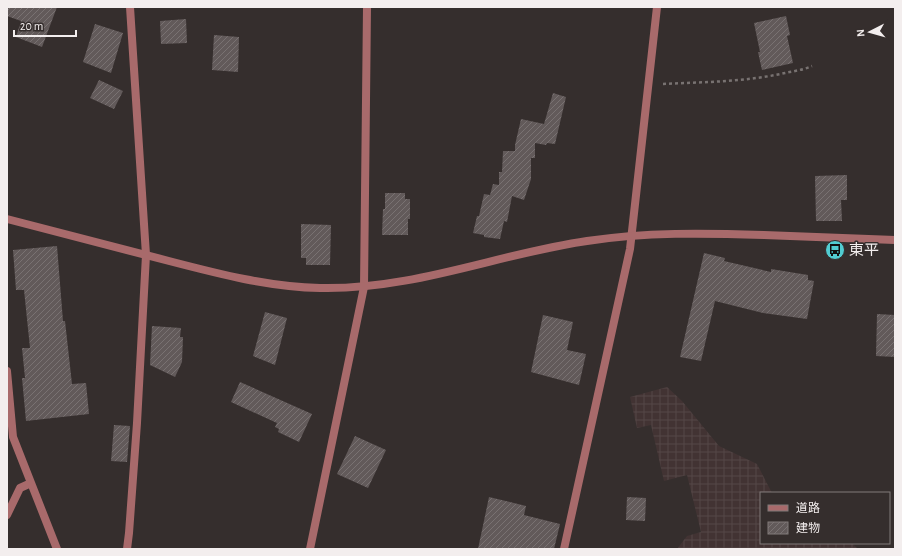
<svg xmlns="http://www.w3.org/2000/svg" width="902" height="556" font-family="'Alegreya Sans','Noto Sans JP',sans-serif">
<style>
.industrial{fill:url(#industrial-grid)}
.building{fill:url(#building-hatch)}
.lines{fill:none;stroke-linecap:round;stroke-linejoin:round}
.path{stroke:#787271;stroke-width:2.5;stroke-dasharray:3 3;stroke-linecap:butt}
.minor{stroke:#a86a6b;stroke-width:8}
.tertiary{stroke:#a86a6b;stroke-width:8}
.labels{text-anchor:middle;stroke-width:3;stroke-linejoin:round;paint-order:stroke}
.poi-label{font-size:15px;fill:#f3eeee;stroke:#352e2d;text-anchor:start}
</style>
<defs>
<pattern id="industrial-grid" width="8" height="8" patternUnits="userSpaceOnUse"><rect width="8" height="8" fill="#423333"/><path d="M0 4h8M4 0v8" fill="none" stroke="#544747"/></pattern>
<pattern id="building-hatch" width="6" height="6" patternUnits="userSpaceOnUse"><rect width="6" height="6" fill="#625a5a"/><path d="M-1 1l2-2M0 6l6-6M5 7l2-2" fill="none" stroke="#797272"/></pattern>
</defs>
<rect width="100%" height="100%" fill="#352e2d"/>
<!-- industrial -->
<path class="industrial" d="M 667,387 L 682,401 L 719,446 L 757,464 L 772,493 L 761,493 L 761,543 L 852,543 L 858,549 L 677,549 L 687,536 L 701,532 L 687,475 L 664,481 L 651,425 L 637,428 L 630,397 Z"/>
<!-- building -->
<path class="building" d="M 7,7 L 57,7 L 42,47 L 16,37 L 21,21 L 7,16 Z
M 786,16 L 790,35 L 787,36 L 793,63 L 762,70 L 758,52 L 760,52 L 754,23 Z
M 186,19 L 187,43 L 161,44 L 160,21 Z
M 95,24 L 123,33 L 111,73 L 83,62 Z
M 214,35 L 239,37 L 238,72 L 212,70 Z
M 99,80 L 123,91 L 114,109 L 90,98 Z
M 553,93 L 566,97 L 555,144 L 547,143 L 546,145 L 535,143 L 535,158 L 531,158 L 531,179 L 524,200 L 512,196 L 507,222 L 504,221 L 500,239 L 484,237 L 484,235 L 473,233 L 477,216 L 479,216 L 484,194 L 490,195 L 493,184 L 499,185 L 499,172 L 502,172 L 503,151 L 515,151 L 515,145 L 521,119 L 544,124 Z
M 847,175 L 847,200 L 841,200 L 842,221 L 816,221 L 815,176 Z
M 385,193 L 405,193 L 405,199 L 410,199 L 410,219 L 408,219 L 408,235 L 382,235 L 383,209 L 385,209 Z
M 301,224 L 331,225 L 330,265 L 306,265 L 306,258 L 301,258 Z
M 57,246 L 63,321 L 65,321 L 72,384 L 86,383 L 89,414 L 26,421 L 22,378 L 25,378 L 22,348 L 30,348 L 24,290 L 16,290 L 13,250 Z
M 704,253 L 725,258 L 724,261 L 771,272 L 771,269 L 808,275 L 808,280 L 814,281 L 807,319 L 763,313 L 715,301 L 701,361 L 680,357 Z
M 265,312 L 287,318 L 275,365 L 253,356 Z
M 877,314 L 895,315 L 895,357 L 876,356 Z
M 543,315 L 573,322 L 567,350 L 586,354 L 579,385 L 531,372 Z
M 152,326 L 181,328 L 180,337 L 183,337 L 182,362 L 175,377 L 150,365 Z
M 240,382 L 312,414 L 299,442 L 278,432 L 279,429 L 275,427 L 277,423 L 231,402 Z
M 114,425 L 130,426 L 127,462 L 111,461 Z
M 355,436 L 386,450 L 368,488 L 337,474 Z
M 489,497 L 526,506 L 524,515 L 560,524 L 554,549 L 478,549 Z
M 627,497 L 646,498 L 645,521 L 626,520 Z"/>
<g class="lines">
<!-- path -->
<path class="path" d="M 663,84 C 704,82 745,82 785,73 C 794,71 803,70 812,66"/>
<!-- minor -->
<path class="minor" d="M 7,371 L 13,437 L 57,549
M 7,515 L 20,488 L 31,483
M 127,549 L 129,533 L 137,423 L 146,255 L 130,7
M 310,549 L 364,287 L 367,7
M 564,549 L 630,249 L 657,7"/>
<!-- tertiary -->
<path class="tertiary" d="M 7,219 C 61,233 115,247 169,261 C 219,274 269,287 320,288 C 414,290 497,254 587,241 C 646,232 704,233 764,235 C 807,237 851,238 895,240"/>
</g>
<!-- icons -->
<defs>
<g id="bus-disc" transform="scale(1)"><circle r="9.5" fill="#51ccd1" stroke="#352e2d"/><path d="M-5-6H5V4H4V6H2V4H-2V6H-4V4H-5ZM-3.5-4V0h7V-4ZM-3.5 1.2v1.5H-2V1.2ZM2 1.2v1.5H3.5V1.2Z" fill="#111"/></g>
</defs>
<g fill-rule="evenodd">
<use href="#bus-disc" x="835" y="250"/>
</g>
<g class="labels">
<!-- poi labels -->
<g class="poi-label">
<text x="849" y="255">東平</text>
</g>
</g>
<!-- border -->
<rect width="902" height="556" fill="none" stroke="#f3eeee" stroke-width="16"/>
<!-- legend -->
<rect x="760" y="492" width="130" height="52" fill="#352e2d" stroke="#817b7a"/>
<rect x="768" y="505" width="20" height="6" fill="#a86a6b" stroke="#817b7a"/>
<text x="796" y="512" font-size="12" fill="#f3eeee">道路</text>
<rect x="768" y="522" width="20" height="12" fill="url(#building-hatch)" stroke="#817b7a"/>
<text x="796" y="532" font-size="12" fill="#f3eeee">建物</text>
<!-- north arrow -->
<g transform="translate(870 32) rotate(264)" stroke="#352e2d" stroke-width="3" paint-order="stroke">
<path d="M0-3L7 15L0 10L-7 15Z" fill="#f3eeee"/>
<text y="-6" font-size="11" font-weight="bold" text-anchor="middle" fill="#f3eeee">N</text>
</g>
<!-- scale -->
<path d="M14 30v6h62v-6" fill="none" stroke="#f3eeee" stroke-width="2"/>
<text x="20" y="30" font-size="12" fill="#f3eeee" stroke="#352e2d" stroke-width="3" paint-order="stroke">20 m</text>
</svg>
